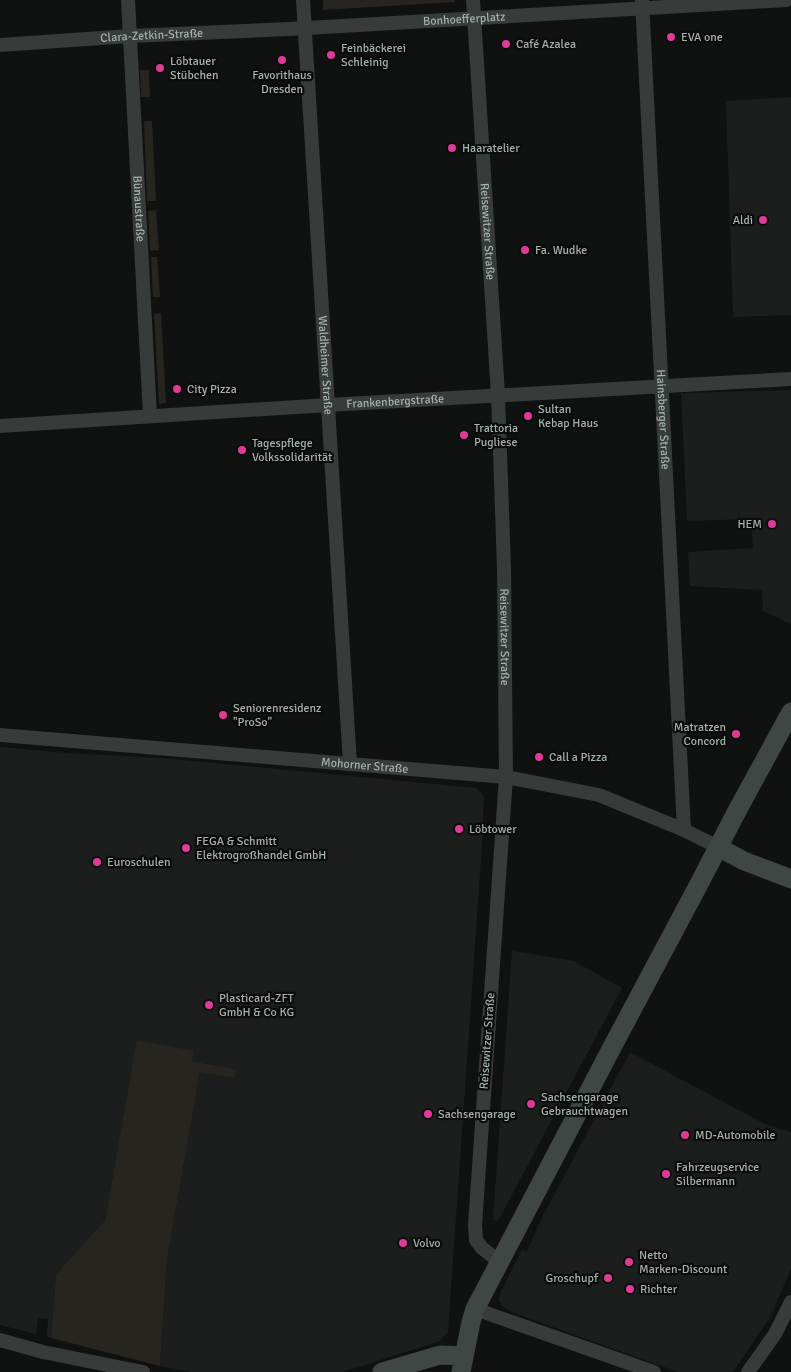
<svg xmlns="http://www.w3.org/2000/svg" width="791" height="1372" font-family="Signika,sans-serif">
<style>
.built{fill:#1c1e1e}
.green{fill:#26251f}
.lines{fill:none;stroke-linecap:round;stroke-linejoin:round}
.street{stroke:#373b39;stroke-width:14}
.secondary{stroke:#404643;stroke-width:19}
.poi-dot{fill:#e03a97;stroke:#0b0c0c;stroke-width:2}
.labels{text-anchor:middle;stroke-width:4.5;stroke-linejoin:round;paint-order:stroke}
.street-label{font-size:12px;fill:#a3b1a9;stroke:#0b0c0c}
.poi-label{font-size:12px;fill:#a3b1a9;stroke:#0b0c0c;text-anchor:start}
</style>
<rect width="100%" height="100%" fill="#101111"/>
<!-- built -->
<path class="built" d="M 791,97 L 791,315 L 733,317 L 726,101 Z
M 791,390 L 791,624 L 763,611 L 762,590 L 690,586 L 688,552 L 753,548 L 751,519 L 687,521 L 681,393 Z
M 0,747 L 67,753 L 162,758 L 477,788 L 484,797 L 482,845 L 448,1332 L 440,1341 L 343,1372 L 191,1372 L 160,1366 L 167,1259 L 200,1071 L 235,1078 L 236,1069 L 192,1061 L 194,1051 L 117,1153 L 105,1220 L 56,1274 L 51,1338 L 47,1337 L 48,1319 L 38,1318 L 36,1334 L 0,1325 Z
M 512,951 L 574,961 L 622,988 L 498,1221 L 493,1220 Z
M 630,1052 L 767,1125 L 791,1132 L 791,1269 L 771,1316 L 733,1372 L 678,1372 L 511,1312 L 502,1306 L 499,1300 L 500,1294 L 522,1249 L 527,1251 L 543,1216 Z"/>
<!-- green -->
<path class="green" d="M 323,0 L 455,0 L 455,2 L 323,10 Z
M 140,70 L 149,70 L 150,97 L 141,97 Z
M 144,121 L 152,121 L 156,201 L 147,201 Z
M 156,210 L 159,250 L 150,251 L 148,211 Z
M 151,257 L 157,257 L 160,297 L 153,297 Z
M 161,313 L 166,403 L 159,404 L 154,314 Z
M 137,1040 L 194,1051 L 192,1061 L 236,1069 L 235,1078 L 200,1072 L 167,1259 L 160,1366 L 51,1338 L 56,1274 L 105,1220 Z"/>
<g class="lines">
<!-- street -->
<g class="street">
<path id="s1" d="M 128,0 L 150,416"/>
<path id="s2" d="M 303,0 L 350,764"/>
<path id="s3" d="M 473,0 L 498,395 L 504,568 L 506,777 L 475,1225 L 476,1240 L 482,1248 L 500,1262"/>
<path id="s4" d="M 642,0 L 684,830"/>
<path id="s5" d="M 0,45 L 130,36 L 290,29 L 786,0"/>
<path id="s6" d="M 0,426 L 328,405 L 791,379"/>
<path id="s7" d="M 0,735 L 506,777 L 599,795 L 684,830 L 718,847"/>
<path d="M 475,1309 L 654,1372"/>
<path d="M 0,1340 L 43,1352 L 143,1372"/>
<path d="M 748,1372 L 775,1334 L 791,1302"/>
</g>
<!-- secondary -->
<path class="secondary" d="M 718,847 L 744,861 L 791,879
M 382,1372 L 440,1355 L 464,1356
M 461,1372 L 471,1322 L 475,1309 L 609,1053 L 699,884 L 737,811 L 791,712"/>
</g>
<!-- markers -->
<g class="poi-dot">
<circle cx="671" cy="37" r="5"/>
<circle cx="506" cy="44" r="5"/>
<circle cx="331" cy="55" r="5"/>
<circle cx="282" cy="60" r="5"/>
<circle cx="160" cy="68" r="5"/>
<circle cx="452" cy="148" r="5"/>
<circle cx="763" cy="220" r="5"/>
<circle cx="525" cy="250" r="5"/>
<circle cx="177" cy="389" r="5"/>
<circle cx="528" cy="416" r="5"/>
<circle cx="464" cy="435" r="5"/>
<circle cx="242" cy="450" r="5"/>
<circle cx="772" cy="524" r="5"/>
<circle cx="223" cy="715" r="5"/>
<circle cx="736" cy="734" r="5"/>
<circle cx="539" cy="757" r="5"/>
<circle cx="459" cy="829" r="5"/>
<circle cx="186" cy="848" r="5"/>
<circle cx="97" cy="862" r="5"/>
<circle cx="209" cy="1005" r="5"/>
<circle cx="531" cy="1104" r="5"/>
<circle cx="428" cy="1114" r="5"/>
<circle cx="685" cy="1135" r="5"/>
<circle cx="666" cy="1174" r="5"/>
<circle cx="403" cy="1243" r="5"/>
<circle cx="629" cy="1262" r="5"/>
<circle cx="608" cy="1278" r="5"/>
<circle cx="630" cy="1289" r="5"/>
</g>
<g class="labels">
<!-- street labels -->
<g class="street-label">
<text dy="4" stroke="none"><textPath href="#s5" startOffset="465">Bonhoefferplatz</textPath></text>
<text dy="4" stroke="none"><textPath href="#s5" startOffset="152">Clara-Zetkin-Straße</textPath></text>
<text dy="4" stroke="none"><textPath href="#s1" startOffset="209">Bünaustraße</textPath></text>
<text dy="4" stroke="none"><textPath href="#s3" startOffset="232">Reisewitzer Straße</textPath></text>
<text dy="4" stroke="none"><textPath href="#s2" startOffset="366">Waldheimer Straße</textPath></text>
<text dy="4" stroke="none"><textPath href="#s6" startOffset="396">Frankenbergstraße</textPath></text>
<text dy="4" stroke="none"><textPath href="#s4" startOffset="420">Hainsberger Straße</textPath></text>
<text dy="4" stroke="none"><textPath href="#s3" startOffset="638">Reisewitzer Straße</textPath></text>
<text dy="4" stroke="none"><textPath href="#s7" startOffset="366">Mohorner Straße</textPath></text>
<text transform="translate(487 1041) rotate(-86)" y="4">Reisewitzer Straße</text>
</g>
<!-- poi labels -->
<g class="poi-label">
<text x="681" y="41">EVA one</text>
<text x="516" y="48">Café Azalea</text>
<text x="341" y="52">Feinbäckerei<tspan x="341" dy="14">Schleinig</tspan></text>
<text x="170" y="65">Löbtauer<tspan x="170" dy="14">Stübchen</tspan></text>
<text x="282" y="79" text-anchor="middle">Favorithaus<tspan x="282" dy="14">Dresden</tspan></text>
<text x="462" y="152">Haaratelier</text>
<text x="753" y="224" text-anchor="end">Aldi</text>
<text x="535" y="254">Fa. Wudke</text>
<text x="187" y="393">City Pizza</text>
<text x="538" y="413">Sultan<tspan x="538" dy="14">Kebap Haus</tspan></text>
<text x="474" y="432">Trattoria<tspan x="474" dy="14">Pugliese</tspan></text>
<text x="252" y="447">Tagespflege<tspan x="252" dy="14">Volkssolidarität</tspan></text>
<text x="762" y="528" text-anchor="end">HEM</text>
<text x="233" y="712">Seniorenresidenz<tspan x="233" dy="14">"ProSo"</tspan></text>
<text x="726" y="731" text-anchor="end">Matratzen<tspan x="726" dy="14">Concord</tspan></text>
<text x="549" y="761">Call a Pizza</text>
<text x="469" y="833">Löbtower</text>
<text x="196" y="845">FEGA &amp; Schmitt<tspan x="196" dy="14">Elektrogroßhandel GmbH</tspan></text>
<text x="107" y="866">Euroschulen</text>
<text x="219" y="1002">Plasticard-ZFT<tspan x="219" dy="14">GmbH &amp; Co KG</tspan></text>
<text x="541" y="1101">Sachsengarage<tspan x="541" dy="14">Gebrauchtwagen</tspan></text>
<text x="438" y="1118">Sachsengarage</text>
<text x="695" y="1139">MD-Automobile</text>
<text x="676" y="1171">Fahrzeugservice<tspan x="676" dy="14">Silbermann</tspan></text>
<text x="413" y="1247">Volvo</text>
<text x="639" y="1259">Netto<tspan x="639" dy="14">Marken-Discount</tspan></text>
<text x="598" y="1282" text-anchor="end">Groschupf</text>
<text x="640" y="1293">Richter</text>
</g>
</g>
</svg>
